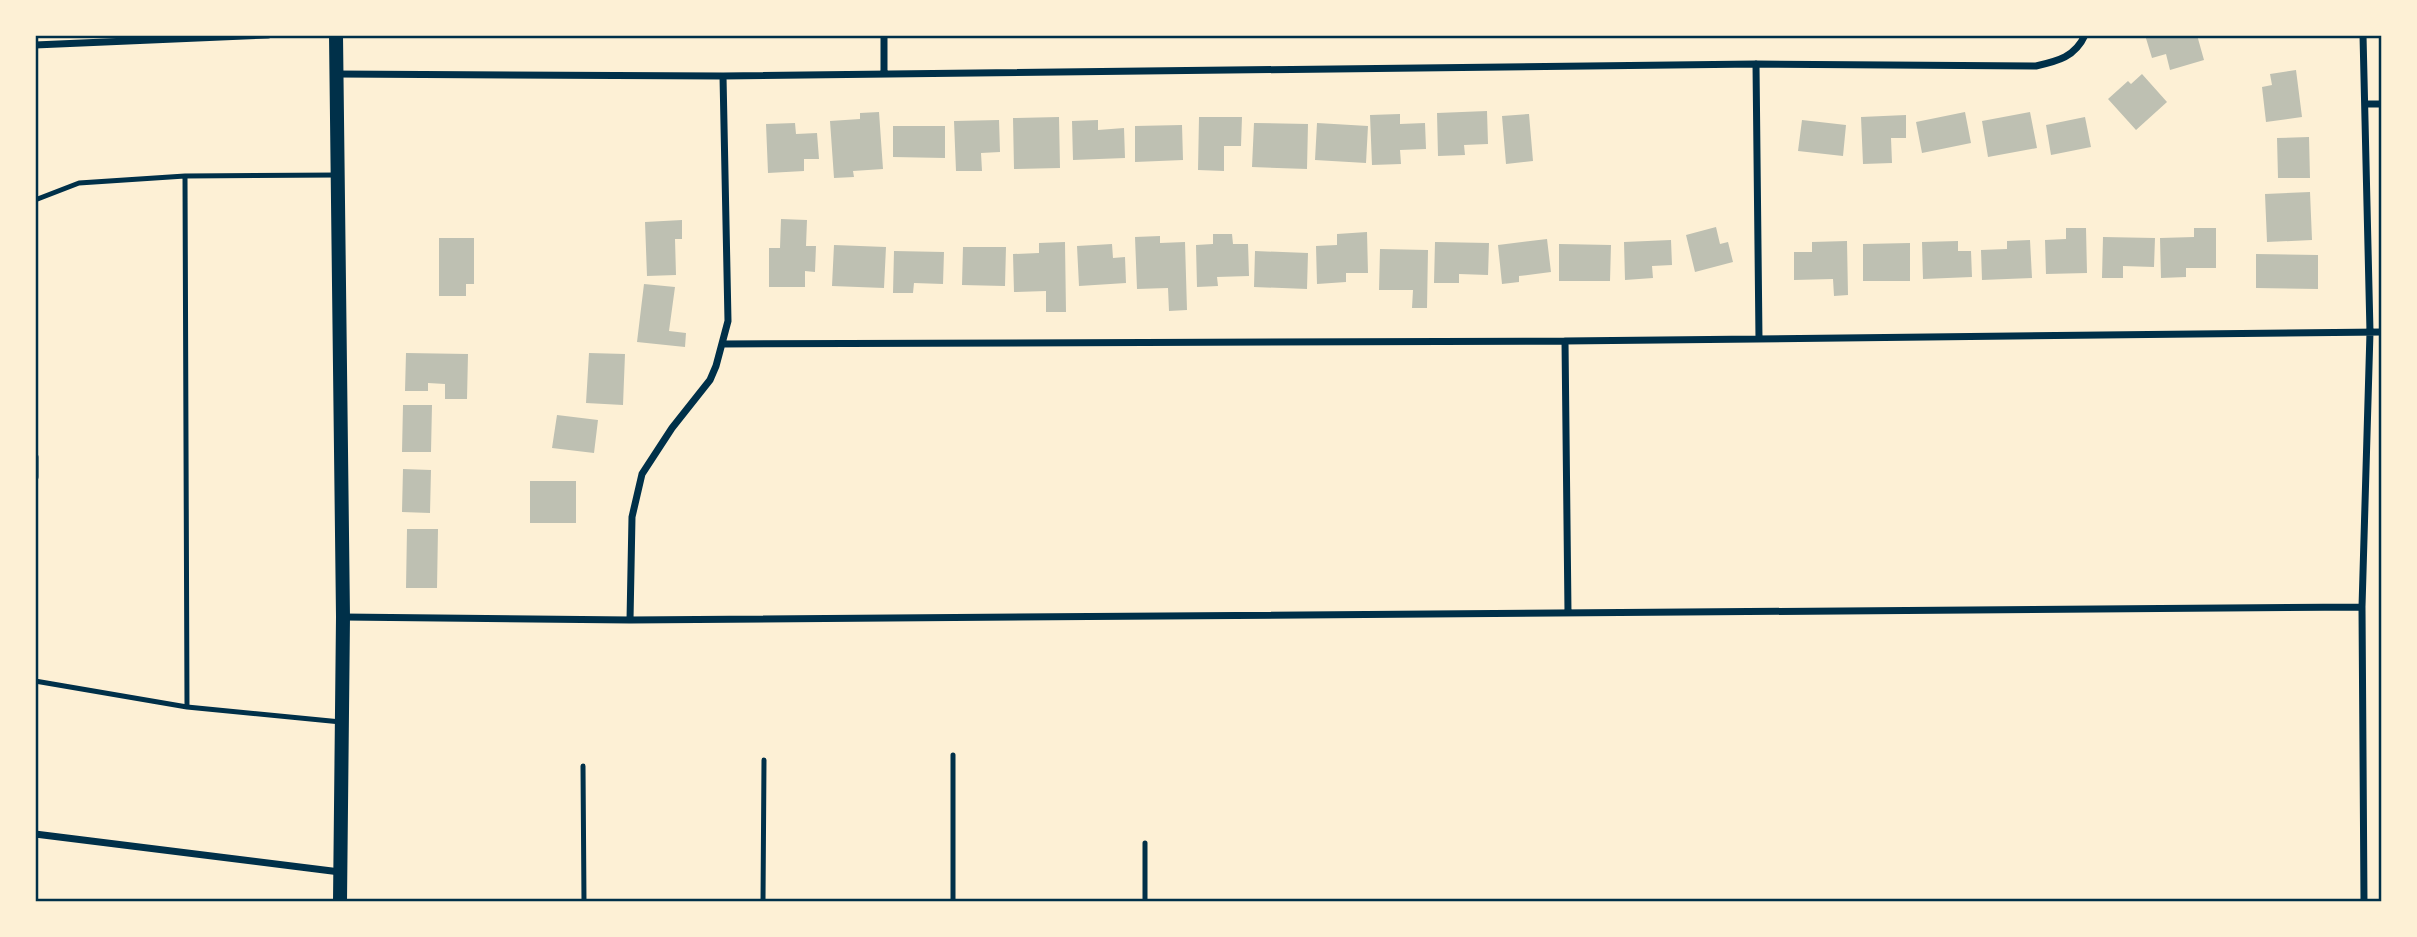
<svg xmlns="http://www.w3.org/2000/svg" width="2417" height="937" font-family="'PT Sans Narrow',sans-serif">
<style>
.building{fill:#bec0b2}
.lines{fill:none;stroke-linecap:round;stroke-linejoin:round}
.service{stroke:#003049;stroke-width:5}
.minor{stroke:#003049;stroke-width:7}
.secondary{stroke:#003049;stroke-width:14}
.neatline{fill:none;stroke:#003049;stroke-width:2.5}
</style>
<rect width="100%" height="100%" fill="#fdf0d5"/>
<!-- building -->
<path class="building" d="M 2145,35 L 2197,35 L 2204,60 L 2170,70 L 2166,54 L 2152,58 Z
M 2296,70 L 2302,117 L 2266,122 L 2262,87 L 2272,85 L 2270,74 Z
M 2142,74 L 2167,102 L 2136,130 L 2108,99 L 2128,81 L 2131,84 Z
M 1487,111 L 1488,144 L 1464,145 L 1465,155 L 1438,156 L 1437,113 Z
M 879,112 L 883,169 L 853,171 L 854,177 L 834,178 L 830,121 L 860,119 L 860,113 Z
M 1965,112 L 1971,143 L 1922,153 L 1916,122 Z
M 2030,112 L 2037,148 L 1988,157 L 1982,121 Z
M 1400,114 L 1400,124 L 1425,123 L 1426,149 L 1400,150 L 1401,164 L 1372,165 L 1370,115 Z
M 1529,114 L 1533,161 L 1506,164 L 1502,116 Z
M 1906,115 L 1906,138 L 1891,138 L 1892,163 L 1863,164 L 1861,117 Z
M 1059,117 L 1060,168 L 1014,169 L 1013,118 Z
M 1199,117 L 1242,117 L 1241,146 L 1224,146 L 1224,171 L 1198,170 Z
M 2085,117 L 2091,147 L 2051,155 L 2046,125 Z
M 999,120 L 1000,152 L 981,153 L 982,171 L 956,171 L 954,121 Z
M 1098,120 L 1098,130 L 1124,128 L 1125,158 L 1073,160 L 1072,121 Z
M 1802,120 L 1846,125 L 1843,156 L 1798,151 Z
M 795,123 L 796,134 L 817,133 L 819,159 L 804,159 L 804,171 L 768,173 L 766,124 Z
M 1254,123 L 1308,124 L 1307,169 L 1252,167 Z
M 1317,123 L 1368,126 L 1366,163 L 1315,160 Z
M 1182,125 L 1183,160 L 1135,162 L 1135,126 Z
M 893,126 L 945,126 L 945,158 L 893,157 Z
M 2309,137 L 2310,178 L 2278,178 L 2277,138 Z
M 2310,192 L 2312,240 L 2267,242 L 2265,194 Z
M 781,219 L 807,220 L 806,246 L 816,246 L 815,272 L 805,271 L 805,287 L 769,287 L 769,248 L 780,248 Z
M 682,220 L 682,239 L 675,239 L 676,275 L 647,276 L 645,222 Z
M 1716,227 L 1720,244 L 1728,242 L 1733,262 L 1695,272 L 1686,235 Z
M 2066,228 L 2086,228 L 2087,273 L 2046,274 L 2045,240 L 2066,239 Z
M 2194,228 L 2216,228 L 2216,268 L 2186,268 L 2186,277 L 2161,278 L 2160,238 L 2194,237 Z
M 1367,232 L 1368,273 L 1346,273 L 1346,282 L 1317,284 L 1316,246 L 1337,245 L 1337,234 Z
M 1213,234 L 1232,234 L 1233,244 L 1248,244 L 1249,276 L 1217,277 L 1218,286 L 1197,287 L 1196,245 L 1213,244 Z
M 1160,236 L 1160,243 L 1185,242 L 1187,310 L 1169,311 L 1168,288 L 1137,289 L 1135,237 Z
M 2103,237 L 2155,238 L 2154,267 L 2123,266 L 2123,278 L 2102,278 Z
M 439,238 L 474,238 L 474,284 L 466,284 L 466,296 L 439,296 Z
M 1547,239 L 1551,272 L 1519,276 L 1519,282 L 1502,284 L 1498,245 Z
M 1671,240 L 1672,265 L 1652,266 L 1653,278 L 1625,280 L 1624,242 Z
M 2030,240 L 2032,278 L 1982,280 L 1981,250 L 2007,249 L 2007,241 Z
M 1847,241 L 1848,295 L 1834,296 L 1833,279 L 1794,280 L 1794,252 L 1812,252 L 1812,242 Z
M 1958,241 L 1958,251 L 1971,251 L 1972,277 L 1923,279 L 1922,242 Z
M 1065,242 L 1066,312 L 1046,312 L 1046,291 L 1014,292 L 1013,254 L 1039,253 L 1039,243 Z
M 1435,242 L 1489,243 L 1488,275 L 1459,274 L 1459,283 L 1434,283 Z
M 1910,243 L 1910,281 L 1863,281 L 1863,244 Z
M 1112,244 L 1113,258 L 1125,257 L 1126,283 L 1079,286 L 1077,246 Z
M 1559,244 L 1611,245 L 1610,281 L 1559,281 Z
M 834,245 L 886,247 L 884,288 L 832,286 Z
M 963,247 L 1006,247 L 1005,286 L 962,285 Z
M 1380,249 L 1428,250 L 1427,308 L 1412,308 L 1413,290 L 1379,290 Z
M 894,251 L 944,252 L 943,284 L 914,283 L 913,293 L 893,293 Z
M 1255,251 L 1308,253 L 1307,289 L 1254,287 Z
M 2256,254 L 2318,255 L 2318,289 L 2256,288 Z
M 644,284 L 675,287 L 669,331 L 686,333 L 685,347 L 637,342 Z
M 406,353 L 468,354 L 467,399 L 445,399 L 445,384 L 428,383 L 428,391 L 405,391 Z
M 589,353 L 625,354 L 623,405 L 586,403 Z
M 403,405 L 432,405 L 431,452 L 402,452 Z
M 557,415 L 598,420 L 594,453 L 552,448 Z
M 403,469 L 431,470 L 430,513 L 402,512 Z
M 530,481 L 576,481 L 576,523 L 530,523 Z
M 407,529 L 438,529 L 437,588 L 406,588 Z"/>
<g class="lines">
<!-- service -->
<path class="service" d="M 185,176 L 187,707
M 35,200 L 79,183 L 185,176 L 337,175
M 35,681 L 187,707 L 341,722
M 953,755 L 953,902
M 583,766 L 584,902
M 763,902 L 764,760
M 1145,902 L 1145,843
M 1935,902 L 1943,902"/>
<!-- minor -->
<path class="minor" d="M 2363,35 L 2370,332 L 2362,607 L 2364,902
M 35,45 L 268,35
M 1756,64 L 1759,339
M 884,73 L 884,35
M 336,74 L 723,76 L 1756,64 L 2036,66 C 2058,61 2075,57 2085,35
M 2365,104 L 2382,104
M 1565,341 L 1568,613
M 722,344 L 1565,341 L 2382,332
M 35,457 L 35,477
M 343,617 L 630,620 L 2362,607
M 630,620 L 632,517 L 642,474 L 672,428 L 710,380 L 716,366 L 728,321 L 723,76
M 35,834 L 340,872"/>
<!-- secondary -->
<path class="secondary" d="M 336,35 L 343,617 L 340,902"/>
</g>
<!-- border -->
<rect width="2417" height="937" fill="none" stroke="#fdf0d5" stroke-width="74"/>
<rect x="37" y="37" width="2343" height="863" class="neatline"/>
</svg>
